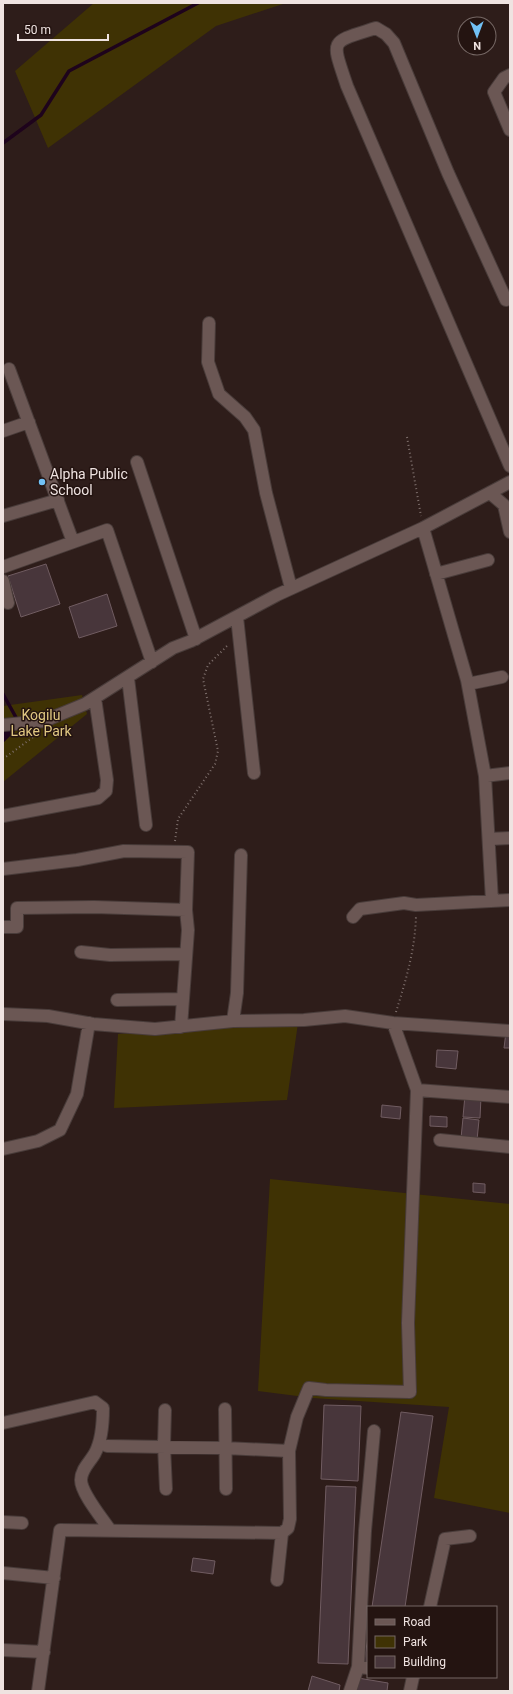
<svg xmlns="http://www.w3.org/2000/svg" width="513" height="1694" font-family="Roboto,sans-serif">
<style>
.green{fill:#3f3204}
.water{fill:#1e031c}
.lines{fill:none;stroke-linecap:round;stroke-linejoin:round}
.stream{stroke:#1e031c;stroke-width:3.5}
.building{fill:#48363b;stroke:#705c61}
.minor-casing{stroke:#493c3a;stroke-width:14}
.path{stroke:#7f706d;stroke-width:2;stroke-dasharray:1 3;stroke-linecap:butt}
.minor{stroke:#6b5754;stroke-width:12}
.poi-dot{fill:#71c1f5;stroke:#241411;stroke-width:1.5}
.labels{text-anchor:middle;stroke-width:3;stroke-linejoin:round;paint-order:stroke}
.poi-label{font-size:14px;fill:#efe3e1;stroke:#241411;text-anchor:start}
.park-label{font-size:14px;fill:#e1c882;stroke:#241411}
</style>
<rect width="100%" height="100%" fill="#2e1d1a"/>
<!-- green -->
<path class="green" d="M 94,3 L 286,3 L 216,26 L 48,148 L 15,71 Z
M 82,695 L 87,714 L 3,782 L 3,743 L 19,727 L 3,732 L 3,706 Z
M 298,1023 L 287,1100 L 114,1108 L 118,1034 Z
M 270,1179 L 510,1204 L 510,1513 L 434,1498 L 449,1407 L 313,1398 L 258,1391 Z"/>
<!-- water -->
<path class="water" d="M 20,726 L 3,743 L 3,732 Z"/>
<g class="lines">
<!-- stream -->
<path class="stream" d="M 3,143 L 41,115 L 69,71 L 198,3
M 3,694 L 18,721"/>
</g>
<!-- building -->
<path class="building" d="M 46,564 L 60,604 L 21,617 L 8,576 Z
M 107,594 L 117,626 L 79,638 L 69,607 Z
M 506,1032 L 510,1033 L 510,1048 L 504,1048 Z
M 437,1050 L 458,1051 L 456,1069 L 436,1067 Z
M 465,1095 L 481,1097 L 480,1118 L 463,1117 Z
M 382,1105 L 401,1107 L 400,1119 L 381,1117 Z
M 430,1116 L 447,1117 L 447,1127 L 430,1126 Z
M 463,1118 L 479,1120 L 477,1140 L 461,1138 Z
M 473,1183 L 485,1184 L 485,1193 L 473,1192 Z
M 324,1405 L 361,1406 L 358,1481 L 321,1479 Z
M 401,1412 L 433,1416 L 405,1607 L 372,1607 Z
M 326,1486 L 356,1487 L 348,1664 L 318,1663 Z
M 193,1558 L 215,1561 L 213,1574 L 191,1571 Z
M 368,1637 L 368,1663 L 364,1662 Z
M 312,1676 L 340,1685 L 339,1691 L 308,1691 Z
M 358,1678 L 388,1683 L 387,1691 L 356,1691 Z"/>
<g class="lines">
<!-- minor casing -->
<g class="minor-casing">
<path id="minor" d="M 510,75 L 504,78 L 494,92 L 510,130
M 506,300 L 448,173 L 394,43 L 386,34 L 376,28 C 329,43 331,38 347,86 L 510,466
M 209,323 L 208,362 L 219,394 L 245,417 L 254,430 L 266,493 L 291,588
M 9,369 L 73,542
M 3,431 L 29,422
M 137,462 L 196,639
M 490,493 L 504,505 L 510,532
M 3,516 L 58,500
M 423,528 L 467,680 L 485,776 L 492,901
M 3,567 L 107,530 L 152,662
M 436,574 L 488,560
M 3,581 L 8,603
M 237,617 L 254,773
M 128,678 L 146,825
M 468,684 L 502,677
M 3,725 L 44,721 L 85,704 L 173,648 L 191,641 L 277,595 L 423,528 L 510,482
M 485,776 L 510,773
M 3,816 L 98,798 L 106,791 L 107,780 L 95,698
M 489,839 L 510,838
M 3,869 L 77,860 L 124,851 L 188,852 L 186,910 L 188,930 L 181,1027
M 353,917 L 360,909 L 404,903 L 416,905 L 510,900
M 3,927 L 17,927 L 17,908 L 94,907 L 186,910
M 81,952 L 110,955 L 186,954
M 117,1000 L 183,999
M 3,1014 L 48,1016 L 93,1024 L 155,1029 L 233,1021 L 304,1020 L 345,1016 L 393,1023 L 510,1031
M 233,1021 L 237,993 L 241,855
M 417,1090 L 510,1097
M 440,1140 L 510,1147
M 3,1149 L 38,1141 L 60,1130 L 77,1094 L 89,1023
M 225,1409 L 226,1489
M 165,1410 L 164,1446 L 166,1489
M 3,1423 L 95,1402 L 103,1408 C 103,1421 102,1440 95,1453 C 91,1461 81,1469 81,1480 C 81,1493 102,1518 110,1530
M 107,1446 L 225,1448 L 289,1451
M 3,1522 L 22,1523
M 3,1573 L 54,1578
M 277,1580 L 282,1533 L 288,1528 L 290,1519 L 289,1451 L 297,1417 L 309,1388 L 326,1390 L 410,1392 L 408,1323 L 417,1090 L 393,1023
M 430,1607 L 445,1539 L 470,1536
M 3,1650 L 44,1652
M 358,1667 L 365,1531 L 374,1431
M 38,1691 L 60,1530 L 282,1533
M 350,1691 L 358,1667 L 368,1668
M 410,1691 L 413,1677"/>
</g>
<!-- path -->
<path class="path" d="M 407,437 L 421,516
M 3,759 L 36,735
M 175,841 L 178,819 L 215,764 L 218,751 L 203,679 L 208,665 L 228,645
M 396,1012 C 406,980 415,950 416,916"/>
<!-- minor -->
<use href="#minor" class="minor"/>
</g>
<!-- markers -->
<circle class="poi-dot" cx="42" cy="482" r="4"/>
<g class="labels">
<!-- poi labels -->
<g class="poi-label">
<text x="50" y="479">Alpha Public<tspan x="50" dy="16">School</tspan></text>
</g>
<!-- park labels -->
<g class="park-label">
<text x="41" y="720">Kogilu<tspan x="41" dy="16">Lake Park</tspan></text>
</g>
</g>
<!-- border -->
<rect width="513" height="1694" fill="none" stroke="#efe3e1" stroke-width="8"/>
<!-- legend -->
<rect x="367" y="1606" width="130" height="72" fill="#241411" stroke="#756764"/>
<rect x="375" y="1619" width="20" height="6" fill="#6b5754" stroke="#756764"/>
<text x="403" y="1626" font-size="12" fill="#efe3e1">Road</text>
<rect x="375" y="1636" width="20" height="12" fill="#3f3204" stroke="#756764"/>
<text x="403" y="1646" font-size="12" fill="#efe3e1">Park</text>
<rect x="375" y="1656" width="20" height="12" fill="#48363b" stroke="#756764"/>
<text x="403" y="1666" font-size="12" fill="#efe3e1">Building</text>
<!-- north arrow -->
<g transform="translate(477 36) rotate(179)"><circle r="19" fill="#241411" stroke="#756764"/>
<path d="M0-3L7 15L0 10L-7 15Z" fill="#71c1f5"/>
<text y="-6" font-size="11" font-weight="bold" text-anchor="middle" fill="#efe3e1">N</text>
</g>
<!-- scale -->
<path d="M18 34v6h90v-6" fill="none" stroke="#efe3e1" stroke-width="2"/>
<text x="24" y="34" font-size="12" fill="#efe3e1" stroke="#241411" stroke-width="3" paint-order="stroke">50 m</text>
</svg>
